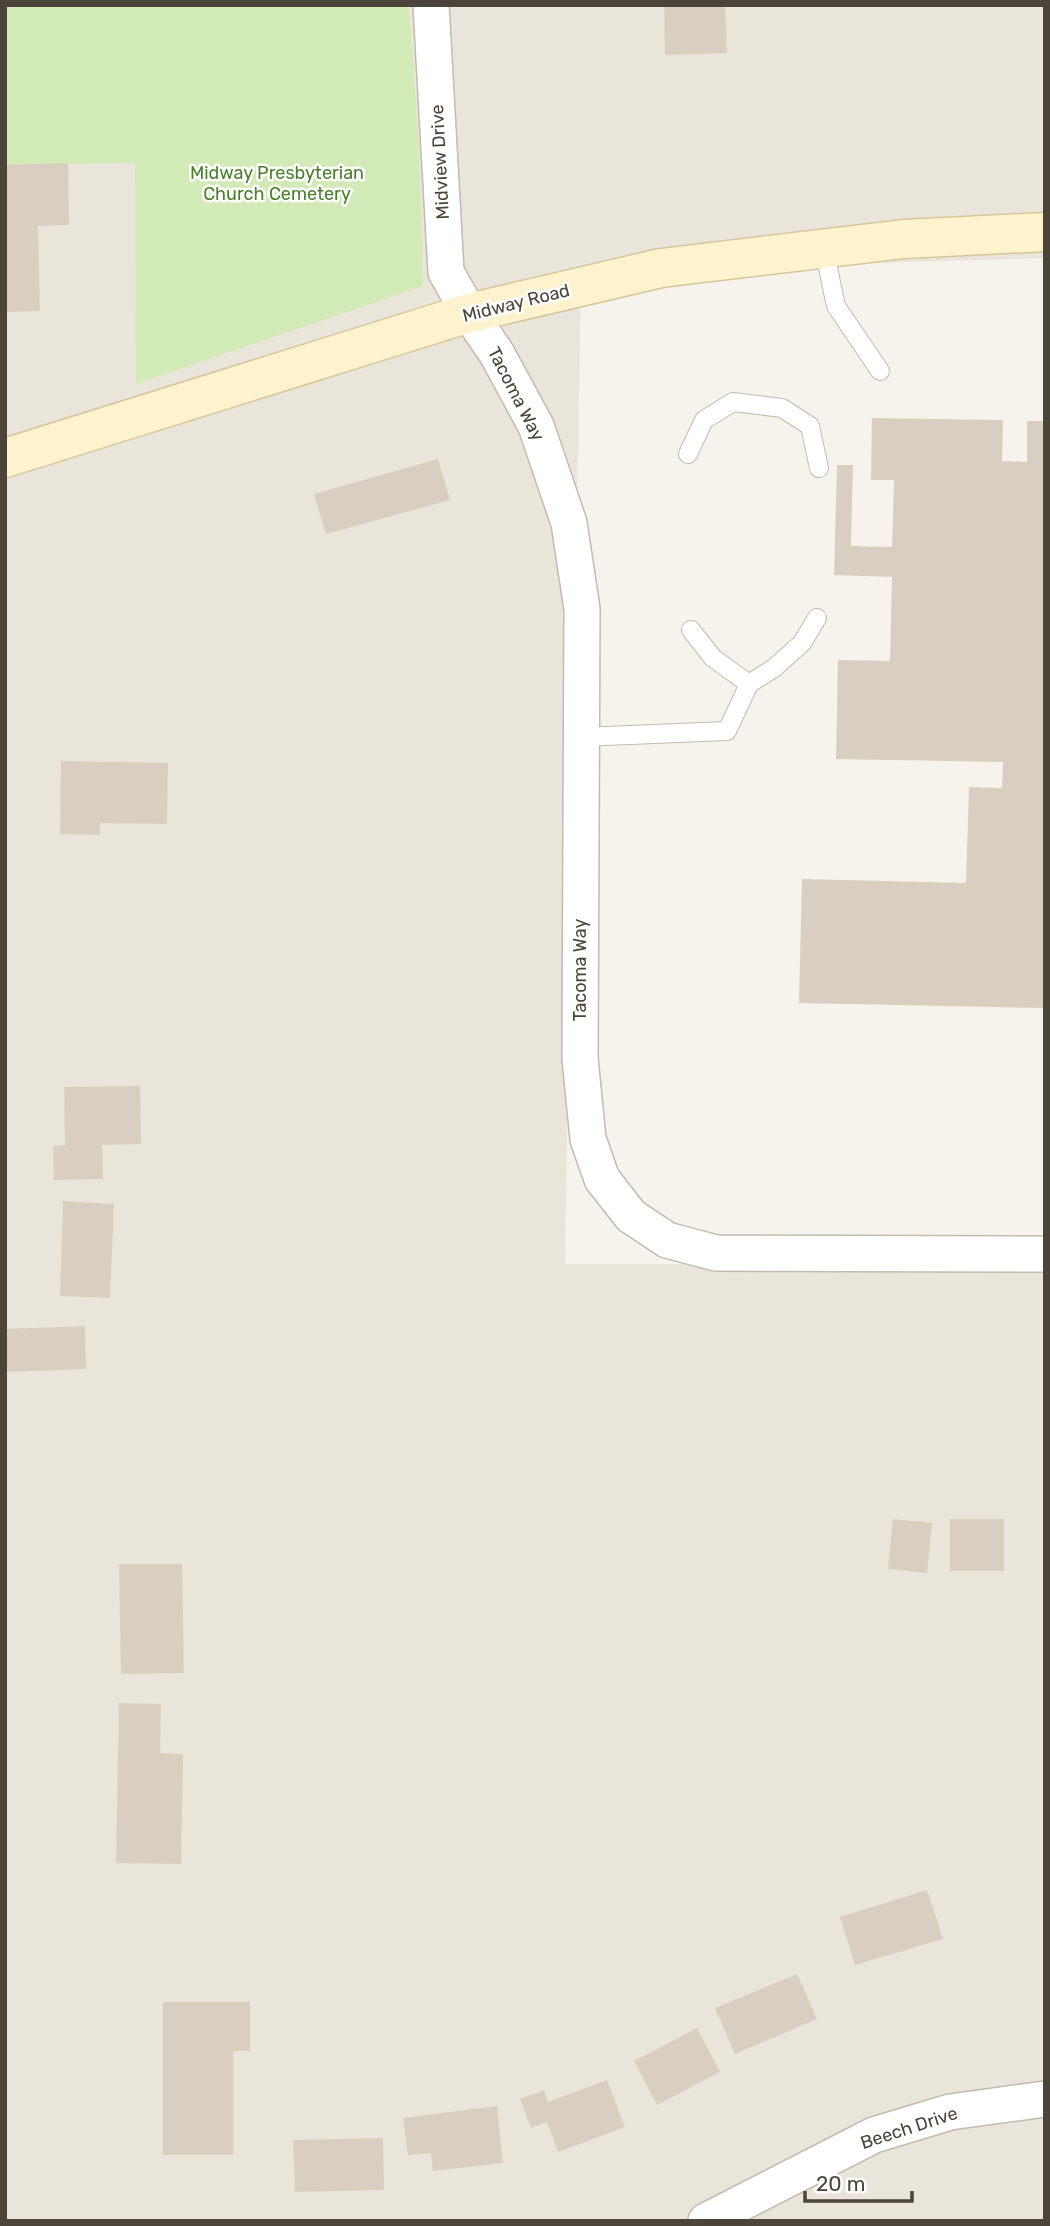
<svg xmlns="http://www.w3.org/2000/svg" width="1050" height="2226" font-family="Rubik,sans-serif">
<style>
.residential{fill:#eae5da}
.green{fill:#d2eab5}
.building{fill:#d8cfc1}
.lines{fill:none;stroke-linecap:round;stroke-linejoin:round}
.lane-casing{stroke:#c2bbae;stroke-width:20}
.street-casing{stroke:#c2bbae;stroke-width:38}
.secondary-casing{stroke:#d6c79b;stroke-width:41}
.lane{stroke:#fff;stroke-width:18}
.street{stroke:#fff;stroke-width:35}
.secondary{stroke:#fff3cd;stroke-width:38}
.labels{text-anchor:middle;stroke-width:5;stroke-linejoin:round;paint-order:stroke}
.street-label{font-size:18px;fill:#4b4439;stroke:#fff}
.park-label{font-size:18px;fill:#4a7f2a;stroke:#fff}
</style>
<rect width="100%" height="100%" fill="#f6f3ec"/>
<!-- residential -->
<path class="residential" d="M 5,5 L 1045,5 L 1045,258 L 581,272 L 565,1264 L 1045,1264 L 1045,2221 L 5,2221 Z"/>
<!-- green -->
<path class="green" d="M 5,5 L 409,5 L 419,152 L 423,286 L 136,384 L 135,163 L 6,165 Z"/>
<!-- building -->
<path class="building" d="M 725,5 L 727,53 L 665,55 L 664,7 Z
M 68,163 L 69,225 L 38,226 L 40,311 L 5,312 L 5,165 Z
M 872,418 L 1003,420 L 1002,461 L 1027,462 L 1027,421 L 1045,421 L 1045,1008 L 799,1003 L 802,879 L 966,883 L 969,787 L 1002,788 L 1003,762 L 836,759 L 838,660 L 890,661 L 892,577 L 834,575 L 837,465 L 853,465 L 851,546 L 892,547 L 894,480 L 871,480 Z
M 438,459 L 450,500 L 326,534 L 314,494 Z
M 61,761 L 168,763 L 167,824 L 100,823 L 100,835 L 60,834 Z
M 140,1086 L 141,1144 L 102,1145 L 103,1179 L 54,1180 L 53,1146 L 65,1145 L 64,1087 Z
M 63,1201 L 114,1204 L 110,1298 L 60,1296 Z
M 85,1326 L 86,1369 L 5,1372 L 5,1329 Z
M 893,1519 L 932,1523 L 927,1573 L 888,1569 Z
M 950,1519 L 1004,1519 L 1004,1571 L 950,1571 Z
M 119,1564 L 182,1564 L 184,1673 L 121,1674 Z
M 119,1703 L 161,1704 L 160,1753 L 183,1754 L 181,1864 L 116,1863 Z
M 927,1890 L 943,1939 L 855,1965 L 840,1917 Z
M 797,1974 L 817,2019 L 735,2054 L 715,2008 Z
M 163,2002 L 250,2002 L 250,2051 L 233,2051 L 233,2155 L 163,2155 Z
M 697,2028 L 720,2072 L 657,2105 L 634,2061 Z
M 607,2080 L 625,2127 L 558,2152 L 547,2122 L 531,2128 L 520,2099 L 544,2090 L 548,2102 Z
M 497,2106 L 503,2163 L 433,2171 L 431,2153 L 408,2155 L 403,2118 Z
M 383,2138 L 384,2190 L 295,2192 L 293,2140 Z"/>
<g class="lines">
<!-- lane casing -->
<g class="lane-casing">
<path id="lane" d="M 824,249 L 836,306 L 880,371
M 688,454 L 704,420 L 733,402 L 782,408 L 810,426 L 819,468
M 691,630 L 713,658 L 749,684
M 581,737 L 727,731 L 749,684 L 774,668 L 802,643 L 817,618"/>
</g>
<!-- street casing -->
<g class="street-casing">
<path id="street" d="M 431,5 L 446,272 L 469,313 L 497,354 L 536,426 L 569,523 L 582,609 L 580,1058 L 588,1139 L 602,1179 L 631,1216 L 667,1240 L 716,1253 L 1045,1254
M 706,2221 L 874,2135 L 950,2112 L 1045,2099"/>
</g>
<!-- secondary casing -->
<g class="secondary-casing">
<path id="secondary" d="M 5,458 L 469,313 L 661,268 L 904,239 L 1045,232"/>
</g>
<!-- lane -->
<use href="#lane" class="lane"/>
<!-- street -->
<use href="#street" class="street"/>
<!-- secondary -->
<use href="#secondary" class="secondary"/>
</g>
<g class="labels">
<!-- street labels -->
<g class="street-label">
<text transform="translate(440 162) rotate(-93)" y="6">Midview Drive</text>
<text transform="translate(516 303) rotate(-14)" y="6">Midway Road</text>
<text transform="translate(516 394) rotate(63)" y="6">Tacoma Way</text>
<text transform="translate(580 970) rotate(-90)" y="6">Tacoma Way</text>
<text transform="translate(909 2128) rotate(-18)" y="6">Beech Drive</text>
</g>
<!-- park labels -->
<g class="park-label">
<text x="277" y="179">Midway Presbyterian<tspan x="277" dy="21">Church Cemetery</tspan></text>
</g>
</g>
<!-- border -->
<rect width="1050" height="2226" fill="none" stroke="#4b4439" stroke-width="14"/>
<!-- scale -->
<path d="M805 2191v10h107v-10" fill="none" stroke="#4b4439" stroke-width="3.5"/>
<text x="816" y="2191" font-size="21" fill="#4b4439" stroke="#ffffff" stroke-width="5" paint-order="stroke">20 m</text>
</svg>
